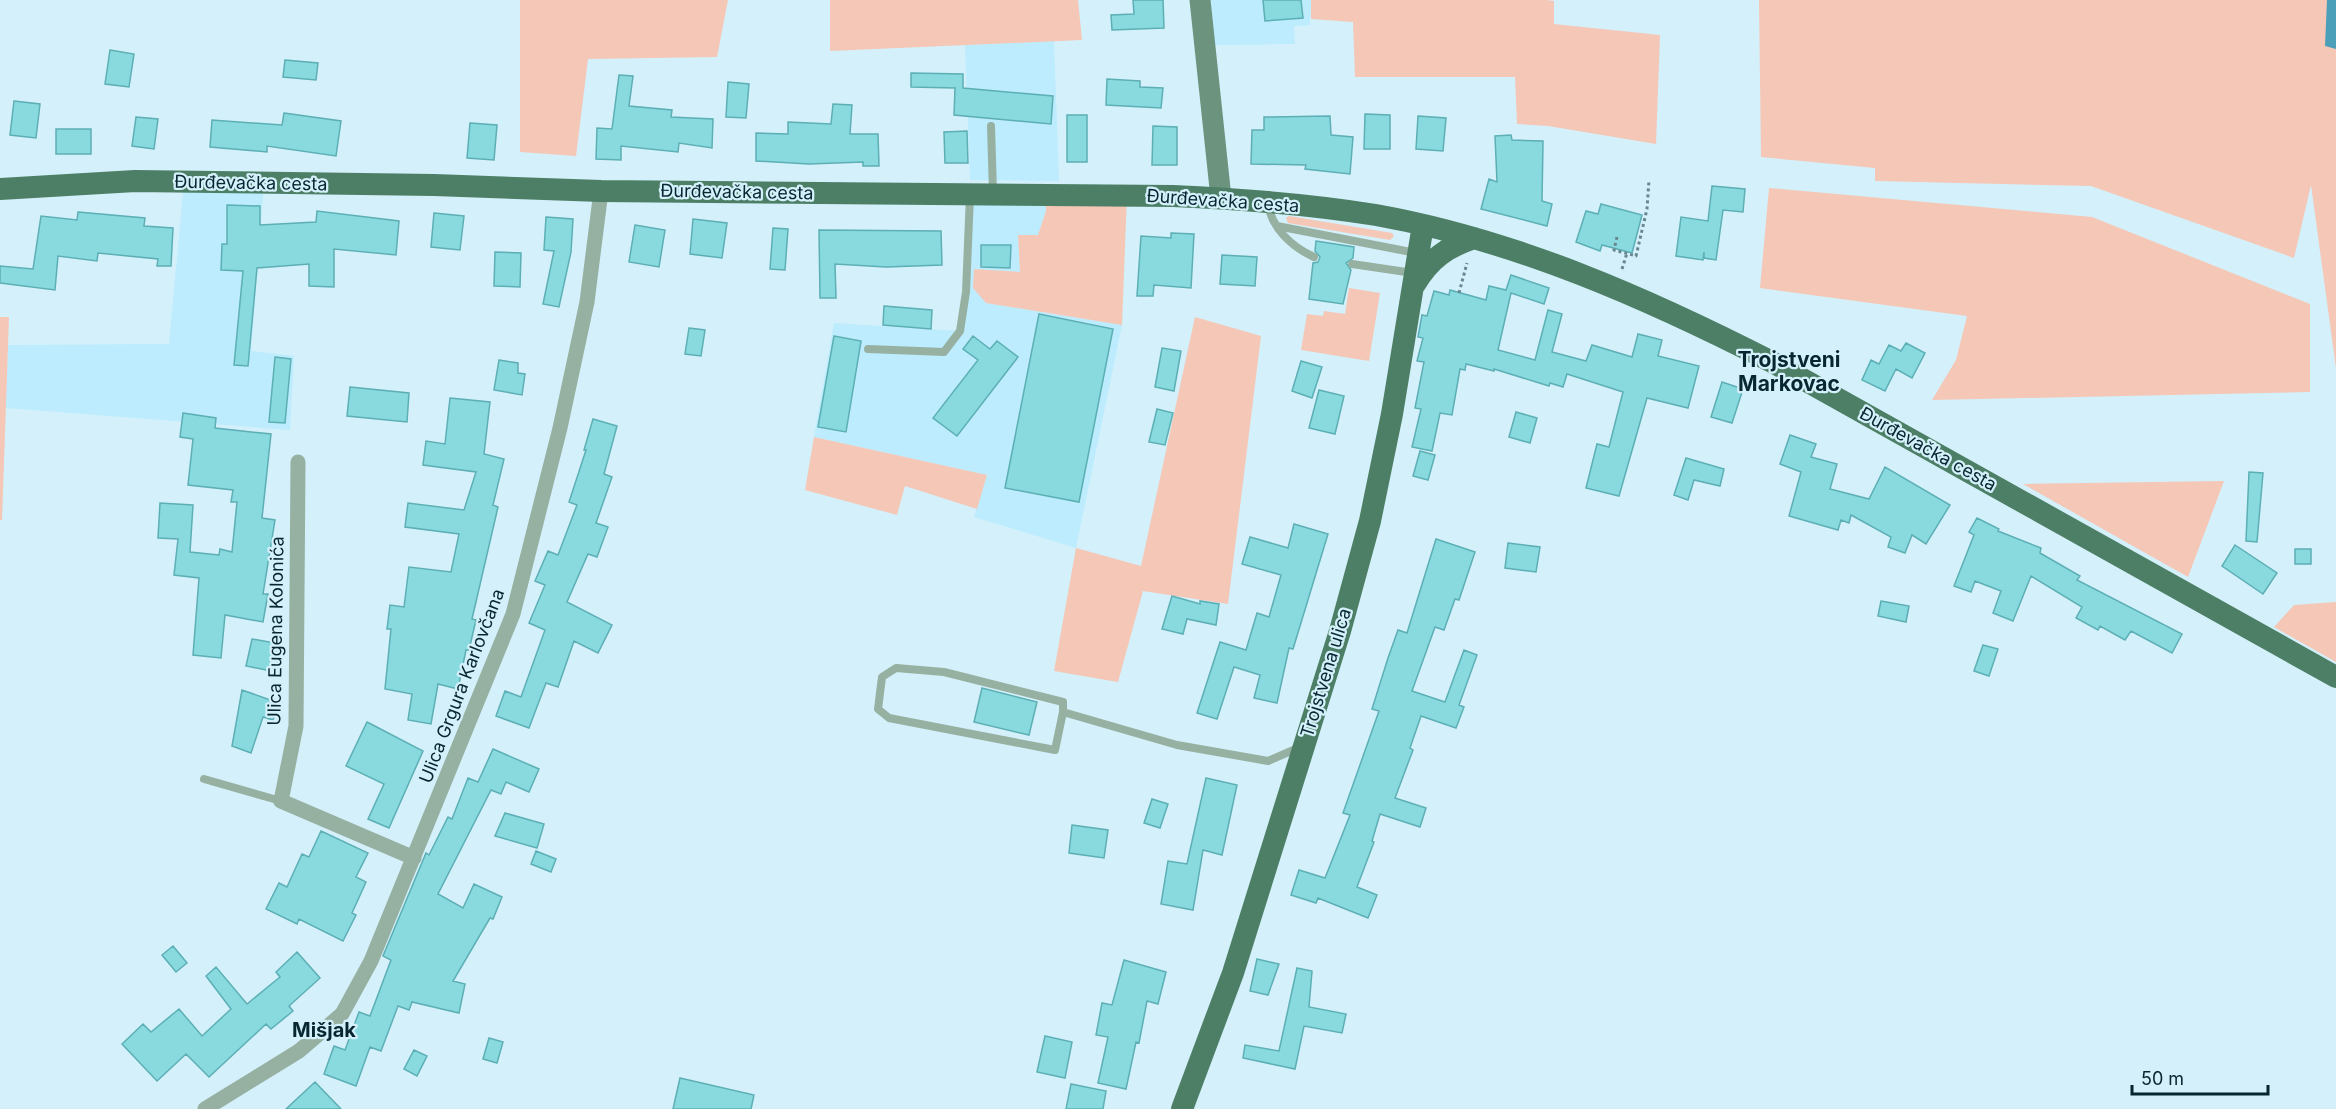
<svg xmlns="http://www.w3.org/2000/svg" width="2336" height="1109" font-family="Inter,sans-serif">
<style>
.built{fill:#bcecfd}
.green{fill:#f5c7b6}
.water{fill:#4c9fb8}
.building{fill:#88dadf;stroke:#5cafb4;stroke-width:1.5}
.lines{fill:none;stroke-linecap:round;stroke-linejoin:round}
.path{stroke:#698791;stroke-width:3;stroke-dasharray:3 3;stroke-linecap:butt}
.lane{stroke:#96b0a1;stroke-width:8}
.street{stroke:#96b0a1;stroke-width:15}
.secondary{stroke:#6b937e;stroke-width:21}
.primary{stroke:#4c7f65;stroke-width:22}
.labels{text-anchor:middle;stroke-width:4.5;stroke-linejoin:round;paint-order:stroke}
.street-label{font-size:18px;fill:#072730;stroke:#d4f0fa}
.neighbourhood-label{font-size:20px;font-weight:bold;fill:#072730;stroke:#d4f0fa}
.quarter-label{font-size:21px;font-weight:bold;fill:#072730;stroke:#d4f0fa}
</style>
<rect width="100%" height="100%" fill="#d4f0fa"/>
<!-- built -->
<path class="built" d="M 1210,0 L 1311,0 L 1310,25 L 1294,26 L 1295,44 L 1215,45 Z
M 1054,41 L 1059,181 L 970,180 L 965,45 Z
M 184,182 L 264,183 L 251,351 L 294,356 L 290,430 L 6,408 L 8,345 L 169,344 Z
M 970,194 L 1046,195 L 1046,211 L 1038,235 L 1018,235 L 1020,272 L 974,269 L 986,303 L 1122,325 L 1076,548 L 974,517 L 987,475 L 814,437 L 834,323 L 960,331 Z"/>
<!-- green -->
<path class="green" d="M 520,0 L 728,0 L 717,57 L 588,59 L 576,156 L 520,152 Z
M 830,0 L 1078,0 L 1082,40 L 830,51 Z
M 1311,0 L 1547,0 L 1554,1 L 1554,24 L 1660,35 L 1656,144 L 1548,126 L 1517,124 L 1515,77 L 1355,77 L 1353,22 L 1311,19 Z
M 1759,0 L 2336,0 L 2336,368 L 2311,185 L 2294,258 L 2091,186 L 1875,181 L 1875,168 L 1761,157 Z
M 1769,188 L 2092,217 L 2310,304 L 2310,392 L 1932,400 L 1956,360 L 1967,316 L 1760,288 Z
M 1046,195 L 1127,195 L 1122,325 L 986,303 L 973,288 L 974,269 L 1020,272 L 1018,235 L 1038,235 L 1046,211 Z
M 1289,216 L 1392,233 L 1394,236 L 1390,240 L 1288,223 L 1286,218 Z
M 1349,288 L 1380,293 L 1369,361 L 1301,350 L 1307,314 L 1323,316 L 1324,311 L 1345,314 Z
M 0,317 L 9,317 L 2,520 L 0,520 Z
M 1195,317 L 1261,336 L 1228,604 L 1143,591 L 1118,682 L 1054,671 L 1076,548 L 1141,566 Z
M 814,437 L 987,475 L 977,509 L 905,486 L 897,515 L 805,490 Z
M 2224,481 L 2188,577 L 2023,484 Z
M 2336,602 L 2336,662 L 2274,627 L 2294,605 Z"/>
<!-- water -->
<path class="water" d="M 2327,0 L 2336,0 L 2336,49 L 2325,46 Z"/>
<!-- building -->
<path class="building" d="M 1133,0 L 1163,0 L 1164,28 L 1112,30 L 1111,15 L 1134,14 Z
M 1263,0 L 1301,0 L 1303,18 L 1265,21 Z
M 110,50 L 134,54 L 129,87 L 105,84 Z
M 285,60 L 318,63 L 316,80 L 283,77 Z
M 911,73 L 963,74 L 963,88 L 1053,96 L 1051,124 L 954,115 L 955,88 L 911,87 Z
M 619,75 L 633,76 L 629,106 L 672,110 L 671,117 L 713,119 L 712,148 L 679,143 L 678,152 L 621,146 L 621,160 L 596,159 L 597,128 L 612,129 Z
M 1107,79 L 1140,81 L 1140,87 L 1163,88 L 1161,108 L 1106,105 Z
M 728,82 L 749,84 L 746,118 L 726,117 Z
M 14,101 L 40,104 L 36,138 L 10,135 Z
M 833,104 L 852,105 L 850,134 L 878,134 L 879,166 L 863,166 L 863,162 L 809,164 L 756,161 L 756,133 L 788,134 L 788,122 L 831,124 Z
M 284,113 L 341,121 L 336,156 L 267,146 L 267,152 L 210,147 L 212,120 L 282,125 Z
M 1365,114 L 1390,115 L 1390,149 L 1364,149 Z
M 1067,115 L 1087,115 L 1087,162 L 1067,162 Z
M 1330,116 L 1331,135 L 1353,137 L 1350,174 L 1305,169 L 1306,165 L 1251,164 L 1252,130 L 1264,130 L 1264,117 Z
M 1418,116 L 1446,118 L 1443,151 L 1416,149 Z
M 136,117 L 158,119 L 154,149 L 132,146 Z
M 470,123 L 497,125 L 494,160 L 467,158 Z
M 1153,126 L 1177,127 L 1177,165 L 1152,165 Z
M 56,129 L 91,129 L 91,154 L 56,154 Z
M 967,131 L 968,163 L 945,163 L 944,132 Z
M 1511,135 L 1512,140 L 1543,141 L 1542,201 L 1552,204 L 1547,226 L 1481,209 L 1489,179 L 1497,182 L 1495,136 Z
M 1712,186 L 1745,189 L 1743,212 L 1723,210 L 1716,260 L 1704,258 L 1704,252 L 1703,260 L 1676,256 L 1681,217 L 1708,221 Z
M 1601,204 L 1642,215 L 1632,253 L 1602,245 L 1600,251 L 1576,242 L 1586,211 L 1598,214 Z
M 227,205 L 260,206 L 260,225 L 316,222 L 317,211 L 399,221 L 396,255 L 334,249 L 334,287 L 309,286 L 309,264 L 257,268 L 248,366 L 234,365 L 243,271 L 221,270 L 222,244 L 227,244 Z
M 78,212 L 145,218 L 144,226 L 173,228 L 171,266 L 157,266 L 158,259 L 98,253 L 97,261 L 58,256 L 55,290 L 0,283 L 0,266 L 33,269 L 41,216 L 77,220 Z
M 434,213 L 464,216 L 460,250 L 431,247 Z
M 546,217 L 573,219 L 571,252 L 559,307 L 543,304 L 554,251 L 544,250 Z
M 693,219 L 727,223 L 722,258 L 690,254 Z
M 635,225 L 665,230 L 659,267 L 629,262 Z
M 773,228 L 788,229 L 785,270 L 770,269 Z
M 819,230 L 941,231 L 942,265 L 886,267 L 835,264 L 836,298 L 820,298 Z
M 1171,233 L 1194,234 L 1191,288 L 1154,285 L 1153,296 L 1137,296 L 1141,236 L 1171,238 Z
M 1316,241 L 1354,247 L 1353,258 L 1346,263 L 1351,270 L 1343,304 L 1309,299 L 1313,263 L 1318,262 L 1320,257 L 1315,251 Z
M 981,245 L 1011,245 L 1010,268 L 981,267 Z
M 495,252 L 521,253 L 520,287 L 494,286 Z
M 1222,255 L 1257,257 L 1255,286 L 1220,284 Z
M 1511,275 L 1549,288 L 1544,304 L 1511,293 L 1498,350 L 1535,360 L 1548,310 L 1562,314 L 1552,352 L 1586,361 L 1592,345 L 1632,357 L 1638,334 L 1662,340 L 1658,356 L 1699,366 L 1688,408 L 1647,398 L 1619,496 L 1586,488 L 1597,444 L 1609,447 L 1623,392 L 1567,374 L 1563,387 L 1550,383 L 1549,386 L 1494,369 L 1494,371 L 1466,364 L 1465,370 L 1460,369 L 1452,415 L 1440,413 L 1432,451 L 1412,447 L 1421,409 L 1415,408 L 1424,362 L 1417,361 L 1423,338 L 1418,337 L 1422,315 L 1427,316 L 1434,291 L 1449,295 L 1450,290 L 1486,300 L 1489,286 L 1506,290 Z
M 884,306 L 932,310 L 931,329 L 883,325 Z
M 1039,314 L 1113,329 L 1079,502 L 1005,488 Z
M 689,328 L 705,330 L 701,356 L 685,354 Z
M 834,336 L 861,341 L 846,432 L 818,427 Z
M 973,336 L 990,349 L 997,341 L 1018,357 L 957,436 L 933,418 L 978,360 L 963,349 Z
M 1906,343 L 1925,353 L 1912,378 L 1896,369 L 1885,391 L 1862,380 L 1871,360 L 1879,364 L 1889,345 L 1901,351 Z
M 1162,348 L 1181,351 L 1174,391 L 1155,387 Z
M 275,357 L 291,359 L 285,423 L 269,422 Z
M 499,360 L 518,363 L 518,373 L 525,374 L 522,395 L 494,390 Z
M 1301,361 L 1322,367 L 1312,398 L 1292,391 Z
M 1722,382 L 1743,389 L 1732,423 L 1711,417 Z
M 350,387 L 409,393 L 407,422 L 347,416 Z
M 1319,390 L 1344,396 L 1335,434 L 1309,428 Z
M 450,398 L 490,402 L 484,454 L 504,459 L 493,505 L 498,507 L 472,619 L 476,620 L 469,650 L 466,650 L 458,689 L 438,684 L 431,724 L 408,720 L 412,694 L 385,689 L 391,629 L 387,629 L 390,605 L 404,607 L 409,567 L 451,572 L 459,534 L 405,527 L 408,503 L 464,510 L 476,472 L 423,465 L 426,441 L 445,444 Z
M 1157,409 L 1173,413 L 1165,445 L 1149,442 Z
M 1516,412 L 1537,418 L 1530,443 L 1509,437 Z
M 183,413 L 216,418 L 215,428 L 271,434 L 262,518 L 275,520 L 263,594 L 268,594 L 263,622 L 225,615 L 221,658 L 193,655 L 199,578 L 174,575 L 178,539 L 158,538 L 160,503 L 193,505 L 190,552 L 219,555 L 220,549 L 232,552 L 237,502 L 231,502 L 233,490 L 188,485 L 193,439 L 180,437 Z
M 593,419 L 617,426 L 604,474 L 612,477 L 596,523 L 608,527 L 597,557 L 588,554 L 567,602 L 612,625 L 598,653 L 574,641 L 558,687 L 546,683 L 529,728 L 496,716 L 505,691 L 521,697 L 545,630 L 529,623 L 545,585 L 535,581 L 548,551 L 558,555 L 577,505 L 569,502 L 586,450 L 584,450 Z
M 1790,435 L 1816,444 L 1811,457 L 1837,464 L 1830,489 L 1869,499 L 1885,467 L 1950,505 L 1926,544 L 1912,535 L 1905,553 L 1888,547 L 1891,537 L 1851,515 L 1849,523 L 1841,520 L 1838,530 L 1789,516 L 1801,472 L 1780,464 Z
M 1420,451 L 1435,455 L 1428,480 L 1413,476 Z
M 1686,458 L 1724,469 L 1720,486 L 1694,480 L 1688,500 L 1674,495 Z
M 2249,472 L 2263,473 L 2257,542 L 2246,541 Z
M 1977,518 L 1999,529 L 1998,531 L 2041,548 L 2040,553 L 2080,576 L 2077,580 L 2182,634 L 2172,653 L 2131,631 L 2125,640 L 2100,626 L 2098,630 L 2076,618 L 2082,607 L 2031,576 L 2013,621 L 1993,613 L 2001,591 L 1975,581 L 1971,592 L 1954,586 L 1974,535 L 1969,532 Z
M 1294,524 L 1328,534 L 1293,649 L 1289,648 L 1277,703 L 1254,698 L 1260,675 L 1234,667 L 1217,719 L 1197,713 L 1220,642 L 1246,650 L 1257,613 L 1269,617 L 1281,575 L 1242,564 L 1250,537 L 1288,548 Z
M 1436,539 L 1475,552 L 1459,600 L 1455,599 L 1444,630 L 1435,627 L 1412,691 L 1445,702 L 1464,650 L 1477,655 L 1459,705 L 1464,707 L 1456,728 L 1421,716 L 1410,748 L 1413,750 L 1395,798 L 1426,808 L 1420,827 L 1380,814 L 1372,841 L 1374,842 L 1357,887 L 1377,895 L 1368,918 L 1318,898 L 1316,903 L 1291,895 L 1299,870 L 1325,878 L 1350,815 L 1343,813 L 1379,711 L 1372,709 L 1388,658 L 1398,630 L 1407,633 Z
M 1508,543 L 1540,547 L 1536,572 L 1505,568 Z
M 2235,545 L 2277,573 L 2263,594 L 2222,566 Z
M 2295,549 L 2311,549 L 2311,564 L 2295,564 Z
M 1172,596 L 1200,604 L 1200,601 L 1219,604 L 1216,625 L 1187,619 L 1183,634 L 1162,629 Z
M 1881,601 L 1909,606 L 1906,622 L 1878,616 Z
M 252,639 L 281,644 L 276,672 L 246,666 Z
M 1983,645 L 1998,649 L 1989,676 L 1974,671 Z
M 982,688 L 1037,702 L 1029,735 L 974,722 Z
M 242,690 L 279,703 L 273,720 L 263,717 L 251,753 L 232,746 Z
M 367,722 L 423,751 L 389,828 L 368,819 L 384,784 L 346,766 Z
M 493,749 L 539,769 L 529,792 L 506,782 L 501,794 L 491,790 L 438,894 L 463,908 L 474,884 L 502,897 L 493,919 L 490,918 L 453,981 L 465,984 L 459,1013 L 412,1002 L 409,1010 L 398,1006 L 381,1051 L 370,1047 L 356,1086 L 324,1074 L 334,1046 L 345,1050 L 359,1012 L 370,1016 L 391,960 L 383,956 L 426,853 L 429,855 L 448,817 L 452,819 L 468,778 L 478,782 Z
M 1206,778 L 1237,785 L 1222,855 L 1203,850 L 1193,910 L 1161,904 L 1168,861 L 1187,864 Z
M 1152,799 L 1168,804 L 1160,828 L 1144,823 Z
M 505,813 L 544,824 L 537,848 L 495,836 Z
M 1072,825 L 1108,830 L 1104,858 L 1069,853 Z
M 321,831 L 368,853 L 356,877 L 366,882 L 352,913 L 356,915 L 343,941 L 299,919 L 297,924 L 266,909 L 279,883 L 287,887 L 302,854 L 309,857 Z
M 536,851 L 556,859 L 551,872 L 531,864 Z
M 173,946 L 187,963 L 176,972 L 162,955 Z
M 297,952 L 320,978 L 289,1006 L 293,1011 L 271,1029 L 266,1024 L 209,1077 L 186,1054 L 157,1081 L 122,1044 L 143,1024 L 151,1032 L 179,1009 L 202,1036 L 231,1009 L 206,976 L 216,967 L 247,1004 L 280,977 L 276,972 Z
M 1257,959 L 1279,964 L 1268,995 L 1250,991 Z
M 1124,960 L 1166,972 L 1158,1004 L 1147,1001 L 1139,1043 L 1136,1042 L 1126,1089 L 1098,1083 L 1108,1037 L 1096,1035 L 1102,1003 L 1112,1005 Z
M 1297,968 L 1312,971 L 1309,1007 L 1346,1014 L 1342,1033 L 1304,1026 L 1295,1069 L 1243,1058 L 1245,1045 L 1279,1051 Z
M 1045,1036 L 1072,1042 L 1065,1078 L 1037,1072 Z
M 489,1038 L 503,1042 L 497,1063 L 483,1059 Z
M 414,1050 L 427,1056 L 417,1076 L 404,1069 Z
M 680,1078 L 754,1095 L 751,1109 L 673,1109 Z
M 315,1082 L 341,1109 L 286,1109 Z
M 1071,1084 L 1106,1091 L 1103,1109 L 1066,1109 Z"/>
<g class="lines">
<!-- path -->
<path class="path" d="M 1617,237 L 1614,250 L 1636,256 L 1647,209 L 1649,180
M 1622,269 L 1627,253
M 1459,293 L 1467,263"/>
<!-- lane -->
<path class="lane" d="M 991,126 L 993,193
M 1268,203 C 1271,228 1292,247 1314,257
M 1277,226 L 1416,253
M 1352,264 L 1413,273
M 868,349 L 944,352 L 960,331 L 966,292 L 970,195
M 1063,712 L 1063,702 L 944,672 L 896,668 L 882,677 L 878,709 L 889,718 L 1055,750 L 1063,712 L 1177,745 L 1268,761 L 1298,748
M 204,779 L 281,801"/>
<!-- street -->
<path class="street" d="M 298,462 L 296,726 L 281,801 L 414,858
M 205,1109 L 299,1051 L 342,1014 L 371,961 L 513,614 L 560,428 L 587,302 L 601,191"/>
<!-- secondary -->
<path class="secondary" d="M 1200,0 L 1221,198"/>
<!-- primary -->
<path class="primary" d="M 0,189 L 135,181 L 434,185 L 601,191 L 1173,196 C 1241,199 1309,204 1376,215 C 1516,240 1649,299 1774,363 L 2336,677
M 1415,284 C 1430,259 1447,247 1474,238
M 1182,1109 L 1233,973 L 1340,631 L 1370,521 L 1392,414 L 1423,225"/>
</g>
<g class="labels">
<!-- street labels -->
<g class="street-label">
<text transform="translate(251 183) rotate(1)" y="6">Đurđevačka cesta</text>
<text transform="translate(737 192) rotate(1)" y="6">Đurđevačka cesta</text>
<text transform="translate(1223 201) rotate(4)" y="6">Đurđevačka cesta</text>
<text transform="translate(1928 449) rotate(29)" y="6">Đurđevačka cesta</text>
<text transform="translate(276 631) rotate(-89)" y="6">Ulica Eugena Kolonića</text>
<text transform="translate(1326 673) rotate(-73)" y="6">Trojstvena ulica</text>
<text transform="translate(462 686) rotate(-69)" y="6">Ulica Grgura Karlovčana</text>
</g>
<!-- neighbourhood labels -->
<g class="neighbourhood-label">
<text x="324" y="1037">Mišjak</text>
</g>
<!-- quarter labels -->
<g class="quarter-label">
<text x="1789" y="367">Trojstveni<tspan x="1789" dy="24">Markovac</tspan></text>
</g>
</g>
<!-- scale -->
<path d="M2132 1085v9h136v-9" fill="none" stroke="#072730" stroke-width="3"/>
<text x="2141" y="1085" font-size="18" fill="#072730" stroke="#d4f0fa" stroke-width="4.5" paint-order="stroke">50 m</text>
</svg>
